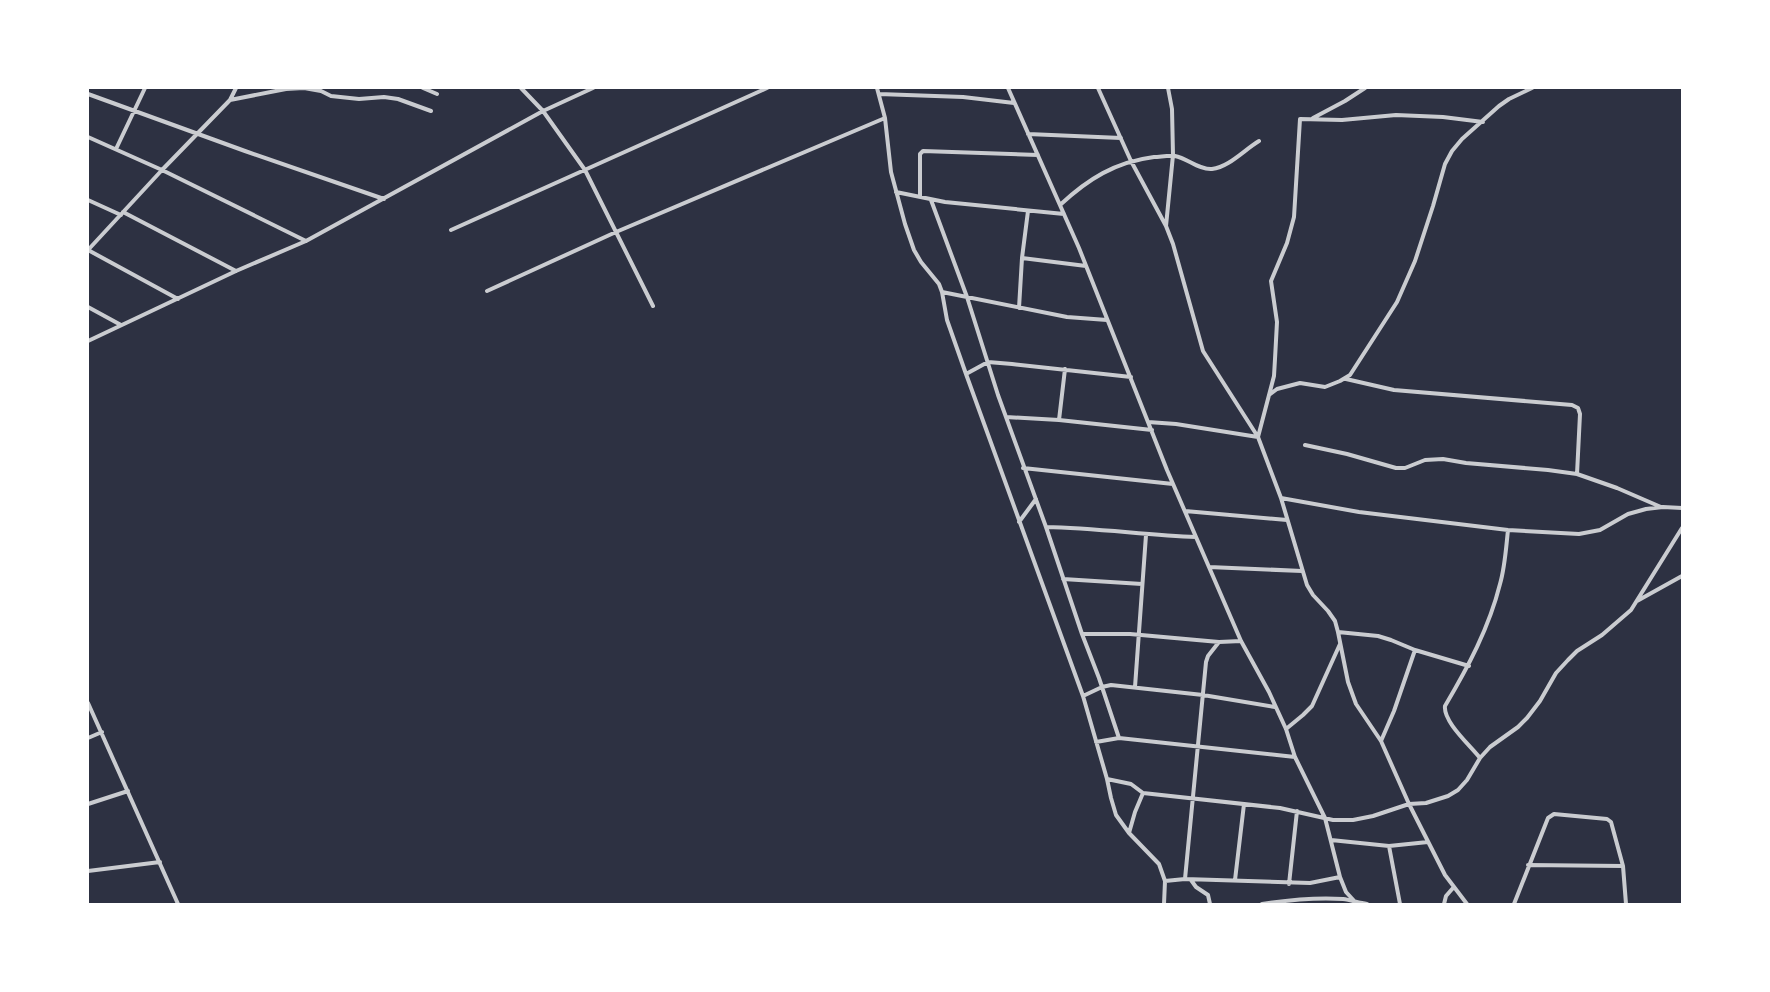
<svg xmlns="http://www.w3.org/2000/svg" width="1770" height="992" font-family="Commissioner,sans-serif">
<style>
.lines{fill:none;stroke-linecap:round;stroke-linejoin:round}
.minor{stroke:#caccd0;stroke-width:4}
</style>
<rect width="100%" height="100%" fill="#2d3142"/>
<g class="lines">
<!-- minor -->
<path class="minor" d="M 423,88 L 437,94
M 521,88 L 543,111 L 585,170 L 653,306
M 877,88 L 885,118 L 891,172 L 905,224 L 914,250 L 921,262 L 939,284 L 942,292 L 947,320 L 966,374 L 1083,696 L 1107,779 L 1111,798 L 1116,815 L 1129,833 L 1159,864 L 1165,881 L 1164,904
M 1008,88 L 1079,248 L 1167,470 L 1241,641 L 1269,692 L 1286,729 L 1295,757 L 1325,818 L 1340,877 L 1346,892 L 1357,904
M 1098,88 L 1131,161 L 1166,226 L 1173,244 L 1203,351 L 1258,437 L 1281,498 L 1307,585 L 1313,595 L 1328,611 L 1335,621 L 1338,632 L 1348,682 L 1356,704 L 1381,741 L 1409,804 L 1445,875 L 1467,904
M 88,94 L 245,151 L 384,199
M 879,94 L 963,97 L 1014,103
M 230,100 L 286,89 L 304,88 L 321,91 L 331,96 L 359,99 L 384,97 L 398,99 L 431,111
M 1313,118 L 1345,101 L 1365,88
M 1028,134 L 1121,138
M 88,137 L 162,170 L 306,241
M 116,149 L 145,88
M 896,192 L 945,202 L 1064,214
M 920,197 L 920,154 L 923,151 L 1038,155
M 88,200 L 121,215
M 931,200 L 967,297 L 998,395 L 1046,527 L 1082,634 L 1099,678 L 1119,738
M 1060,205 C 1088,179 1115,162 1154,157 C 1160,157 1168,155 1175,156 C 1187,158 1199,170 1212,169 C 1229,167 1244,150 1259,141
M 123,212 L 236,271
M 1166,226 L 1173,155 L 1172,109 L 1168,88
M 451,230 L 767,88
M 88,250 L 162,170 L 230,100 L 236,88
M 88,250 L 178,299
M 1022,258 L 1086,266
M 487,291 L 616,232 L 885,118
M 942,292 L 1067,317 L 1107,320
M 88,307 L 121,325
M 1019,308 L 1022,258 L 1028,211
M 88,341 L 236,271 L 306,241 L 543,111 L 593,88
M 966,374 L 988,362 L 1012,364 L 1131,377
M 1346,379 L 1394,390 L 1572,405 L 1578,408 L 1580,414 L 1577,474
M 1269,395 L 1277,389 L 1300,383 L 1325,387 L 1340,381 L 1350,375 L 1397,302 L 1415,261 L 1433,206 L 1445,164 L 1452,151 L 1462,139 L 1499,106 L 1509,99 L 1532,88
M 1006,417 L 1059,420 L 1152,430
M 1059,420 L 1065,369
M 1148,422 L 1176,424 L 1258,437 L 1274,376 L 1275,359 L 1277,322 L 1271,281 L 1287,243 L 1294,217 L 1300,119 L 1342,120 L 1396,115 L 1443,117 L 1483,122
M 1305,445 L 1347,454 L 1396,468 L 1405,468 L 1425,460 L 1443,459 L 1466,463 L 1548,470 L 1577,474 L 1617,488 L 1661,507
M 1023,468 L 1173,484
M 1281,498 L 1359,512 L 1508,530 L 1579,534 L 1600,530 L 1628,514 L 1646,509 L 1663,507 L 1682,508
M 1185,511 L 1287,520
M 1019,522 L 1036,499
M 1046,527 C 1096,528 1146,535 1196,537
M 1209,567 L 1302,571
M 1063,579 L 1142,584
M 1637,601 L 1682,576
M 1338,632 L 1378,636 L 1391,640 L 1415,650 L 1469,666
M 1082,634 L 1130,634 L 1219,642 L 1241,641
M 1135,687 L 1146,535
M 1083,696 L 1102,687 L 1111,685 L 1203,695 L 1275,707
M 88,703 L 178,904
M 1286,729 L 1303,715 L 1312,706 L 1340,644
M 88,738 L 102,732
M 1381,741 L 1394,711 L 1415,650
M 1096,742 L 1119,738 L 1295,757
M 1480,758 C 1471,746 1443,722 1445,706 C 1468,667 1489,628 1500,584 C 1505,567 1506,548 1508,530
M 1107,779 L 1131,784 L 1143,793 L 1280,808 L 1333,820 L 1353,820 L 1373,816 L 1409,804 L 1426,803 L 1448,796 L 1458,790 L 1467,780 L 1480,758 L 1490,747 L 1518,727 L 1527,718 L 1540,701 L 1556,673 L 1568,660 L 1577,651 L 1602,635 L 1631,610 L 1682,528
M 88,804 L 128,791
M 1129,833 L 1135,812 L 1143,793
M 1331,840 L 1389,846 L 1428,842
M 1389,846 L 1400,904
M 1528,865 L 1623,866
M 88,871 L 160,862
M 1185,879 L 1206,662 L 1208,656 L 1219,642
M 1191,880 L 1196,887 L 1208,895 L 1210,904
M 1235,880 L 1244,804
M 1165,881 L 1185,879 L 1310,883 L 1340,877
M 1289,884 L 1297,811
M 1262,904 C 1288,900 1316,897 1343,899 C 1351,900 1359,903 1367,904
M 1444,904 L 1446,896 L 1453,888
M 1514,904 L 1548,818 L 1554,814 L 1607,819 L 1611,822 L 1623,866 L 1626,904"/>
</g>
<!-- border -->
<rect width="1770" height="992" fill="none" stroke="#ffffff" stroke-width="178"/>
</svg>
